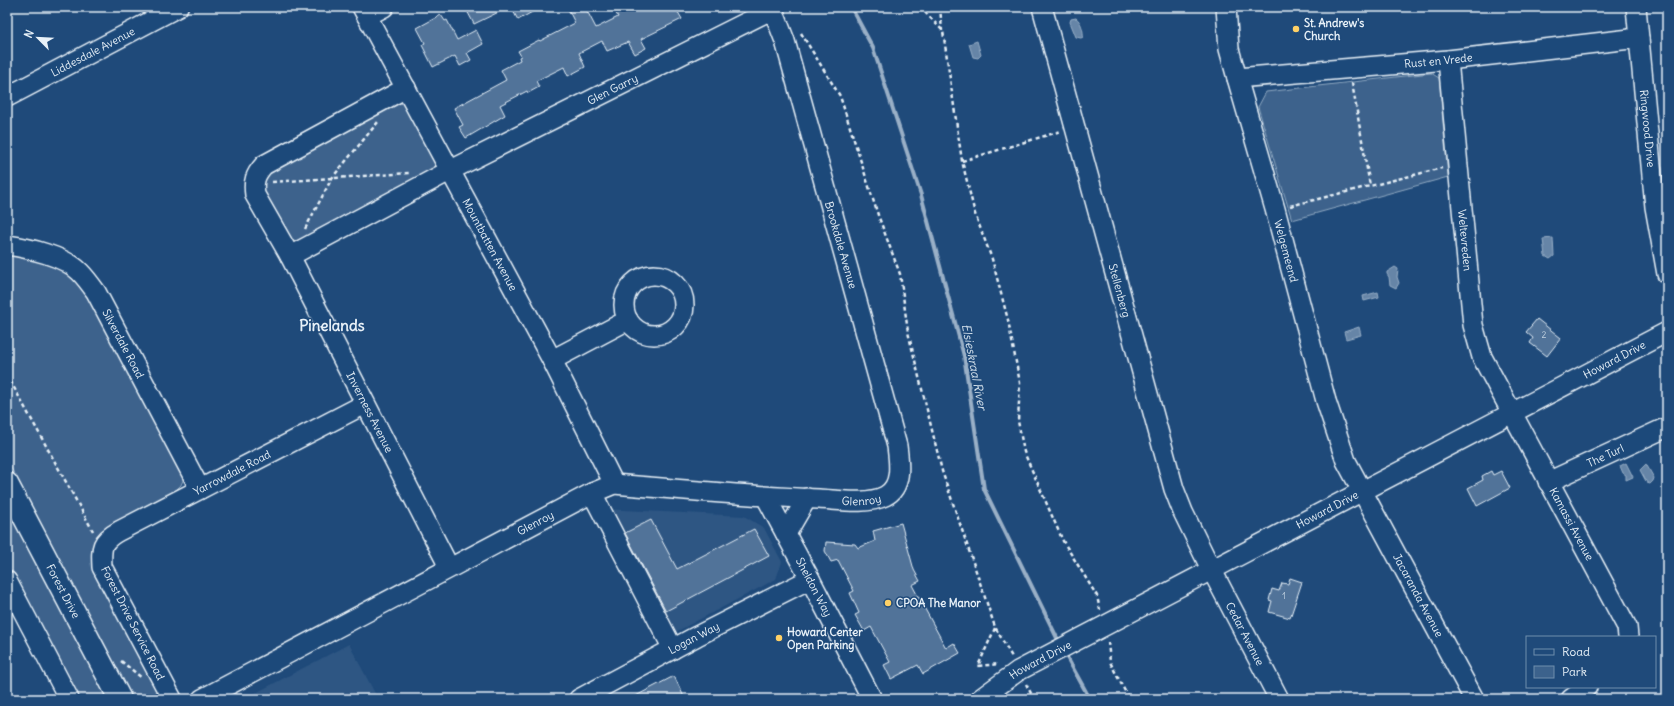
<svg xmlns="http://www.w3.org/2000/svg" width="1674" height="706" font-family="Delius,sans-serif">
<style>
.built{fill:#2e5683}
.green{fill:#3c628c;stroke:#92aac2}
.water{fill:#6685a7;stroke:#9ab0c7}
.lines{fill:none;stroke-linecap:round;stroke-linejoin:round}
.stream{stroke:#9ab0c7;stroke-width:4}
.building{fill:#517399;stroke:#e8f1f8}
.minor-casing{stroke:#e8f1f8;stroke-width:22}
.major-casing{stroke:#e8f1f8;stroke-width:25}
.path{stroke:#e8f1f8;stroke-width:2.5;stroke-dasharray:4 3;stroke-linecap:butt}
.minor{stroke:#1f4a7a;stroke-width:19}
.major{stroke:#1f4a7a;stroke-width:22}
.poi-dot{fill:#ffd166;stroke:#1f4a7a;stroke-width:1.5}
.labels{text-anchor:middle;stroke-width:3;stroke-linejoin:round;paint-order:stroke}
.number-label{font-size:9px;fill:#c2d2e0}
.poi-label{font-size:11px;font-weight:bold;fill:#e8f1f8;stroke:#1f4a7a;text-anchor:start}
.street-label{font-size:11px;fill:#e8f1f8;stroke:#1f4a7a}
.water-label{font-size:12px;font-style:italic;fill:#d4e1ec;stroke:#1f4a7a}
.district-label{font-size:15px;font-weight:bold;fill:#e8f1f8;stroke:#1f4a7a}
</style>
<rect width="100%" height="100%" fill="#1f4a7a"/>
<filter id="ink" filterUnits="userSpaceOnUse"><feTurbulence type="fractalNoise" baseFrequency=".025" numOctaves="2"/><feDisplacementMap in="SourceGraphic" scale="8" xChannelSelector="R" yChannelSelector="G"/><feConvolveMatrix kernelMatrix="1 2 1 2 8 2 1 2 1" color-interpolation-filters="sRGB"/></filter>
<g filter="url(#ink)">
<!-- built -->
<path class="built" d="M 603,509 L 744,516 L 764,528 L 782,562 L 776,579 L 668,636 Z
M 349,644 L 378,699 L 244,699 Z"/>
<!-- green -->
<path class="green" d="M 1431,73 L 1439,78 L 1448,177 L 1292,220 L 1258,107 L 1266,92 Z
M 402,97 L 437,157 L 435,167 L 431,175 L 300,244 L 291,242 L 258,187 L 261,178 Z
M 7,243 L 21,245 L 85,283 L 185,476 L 181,485 L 175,491 L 112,524 L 100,540 L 165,699 L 132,699 L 7,460 Z
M 7,496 L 114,699 L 76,699 L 7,568 Z"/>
<!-- water -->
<path class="water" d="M 1076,18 C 1081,21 1084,32 1083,37 L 1081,38 L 1076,37 L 1070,22 L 1071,19 Z
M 977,41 L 981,55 L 978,58 L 973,57 L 969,44 Z
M 1553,238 L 1554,256 L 1550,259 L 1545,256 L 1543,239 Z
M 1395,267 L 1398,269 L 1397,277 L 1399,283 L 1396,288 L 1390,285 L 1389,277 L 1387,274 L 1387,272 Z
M 1378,292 L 1379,297 L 1364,301 L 1363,296 Z
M 1359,327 L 1361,335 L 1346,339 L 1344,332 Z
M 1626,463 L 1633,477 L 1626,480 L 1626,475 L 1623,473 L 1620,466 Z
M 1646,464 L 1654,478 L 1653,481 L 1650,484 L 1647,483 L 1640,470 Z"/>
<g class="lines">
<!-- stream -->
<path class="stream" d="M 851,7 L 873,48 L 921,195 L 964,356 L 984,489 L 1060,644
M 1064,652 L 1090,699"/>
</g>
<!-- building -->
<path class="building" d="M 465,7 L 509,7 L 474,24 Z
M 511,7 L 541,7 L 518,20 Z
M 567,7 L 585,7 L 596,28 L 618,17 L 613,7 L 675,7 L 682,19 L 641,39 L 646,48 L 635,54 L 628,42 L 607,51 L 602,41 L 579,53 L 585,67 L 568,76 L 564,67 L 536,81 L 539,87 L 528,93 L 527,91 L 500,105 L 505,115 L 466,138 L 459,127 L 463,125 L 454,108 L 506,80 L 501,70 L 520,60 L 519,57 L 521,56 L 518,51 L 539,40 L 540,41 L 575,23 Z
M 441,15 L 445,21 L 447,20 L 457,40 L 476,30 L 483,44 L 467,53 L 471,60 L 460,66 L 455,56 L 433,67 L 422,45 L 425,43 L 417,28 Z
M 1537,319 L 1561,338 L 1547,356 L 1530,343 L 1533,338 L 1526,332 Z
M 1491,471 L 1493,475 L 1501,471 L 1510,488 L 1477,506 L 1468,488 L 1483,480 L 1482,476 Z
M 651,520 L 677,569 L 754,529 L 769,556 L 666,611 L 625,533 Z
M 901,523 L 914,570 L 920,581 L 912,585 L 946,648 L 954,643 L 960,653 L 923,674 L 918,665 L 891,679 L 884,665 L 890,662 L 871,627 L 864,631 L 855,615 L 859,613 L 850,593 L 854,591 L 838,560 L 831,562 L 825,551 L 826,542 L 855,544 L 858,548 L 875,541 L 873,531 Z
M 1290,578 L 1302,582 L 1290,618 L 1269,612 L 1272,601 L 1269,600 L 1272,589 L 1279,591 L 1282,583 L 1288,584 Z
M 674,676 L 685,699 L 630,699 Z"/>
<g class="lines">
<!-- minor casing -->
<g class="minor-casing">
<g id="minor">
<path id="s1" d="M 362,7 L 552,360 L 614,484"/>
<path id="s2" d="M 1042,7 L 1174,489 L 1183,512 L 1206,559 L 1279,699"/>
<path id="s3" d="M 1226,7 L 1229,49 L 1237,78 L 1275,209 L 1326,401 L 1346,461 L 1474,699"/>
<path id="s4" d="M 1636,7 L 1655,207 L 1667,274"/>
<path d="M 367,16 L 384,7"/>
<path id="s5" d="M 1448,60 L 1473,325 L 1482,357 L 1627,627 L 1628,637"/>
<path id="s6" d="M 1237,78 L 1448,60 L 1639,38"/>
<path id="s7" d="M 406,88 L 264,165 C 255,175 253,181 255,195 L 290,256 L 449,567"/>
<path id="s8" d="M 7,97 L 178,7"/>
<path id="s9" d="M 7,245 C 28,248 65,256 80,272 C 86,278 91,285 96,292 L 200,489"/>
<path id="s10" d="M 290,256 L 451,170 L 773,9"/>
<circle cx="654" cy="305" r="30"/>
<path d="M 552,360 L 628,320"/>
<path id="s11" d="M 1548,482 L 1663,429"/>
<path d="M 592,493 L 673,649"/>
<path id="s12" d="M 766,497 L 810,579 L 872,699"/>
<path d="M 786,534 L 807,498"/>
<path d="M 7,581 L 69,699"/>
<path id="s13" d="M 172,699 L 102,567 C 101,547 101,541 119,531 L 365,404"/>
<path id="s14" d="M 202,699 L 592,493 L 614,484 C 682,490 751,496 819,499 C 839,500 867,505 885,496 C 903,487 899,462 897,446 L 785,41 L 772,7"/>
<path id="s15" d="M 579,699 L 697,636 L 810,579"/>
<path id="s16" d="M 980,699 L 1018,671 L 1667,332"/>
<path d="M 1571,699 L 1587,687"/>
</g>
</g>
<!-- major casing -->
<g class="major-casing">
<g id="major">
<path id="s17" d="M 7,484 L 120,699"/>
</g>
</g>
<!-- path -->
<path class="path" d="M 920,7 L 943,31 L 962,161 L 975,214 L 992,259 L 1008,320 L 1020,383 L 1018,421 L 1024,452 L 1063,541 L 1097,596 L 1100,610
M 940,7 L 942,31
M 801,33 L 840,96 L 878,215 L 900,274 L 908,332 L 942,471 L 995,627 L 1012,657
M 1352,83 L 1370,186
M 962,161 L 1061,131
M 272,182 L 410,173
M 1290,206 L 1442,168
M 305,229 L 332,178 L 378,122
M 7,375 L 93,531
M 995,628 L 978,666 L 999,664
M 1108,642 L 1110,662 L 1129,699
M 121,661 L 142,678
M 1026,684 L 1034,699"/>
<!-- minor -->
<use href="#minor" class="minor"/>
<!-- major -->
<use href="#major" class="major"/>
</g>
</g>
<!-- markers -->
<g class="poi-dot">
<circle cx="1296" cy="29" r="4"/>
<circle cx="888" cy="603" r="4"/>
<circle cx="779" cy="638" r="4"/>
</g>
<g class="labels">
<!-- number labels -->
<g class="number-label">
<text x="1544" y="338">2</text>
<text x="1284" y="599">1</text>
</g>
<!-- poi labels -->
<g class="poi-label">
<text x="1304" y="27">St. Andrew's<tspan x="1304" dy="13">Church</tspan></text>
<text x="896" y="607">CPOA The Manor</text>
<text x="787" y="636">Howard Center<tspan x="787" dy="13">Open Parking</tspan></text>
</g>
<!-- street labels -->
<g class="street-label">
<text dy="4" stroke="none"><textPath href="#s8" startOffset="97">Liddesdale Avenue</textPath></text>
<text dy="4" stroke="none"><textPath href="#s6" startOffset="202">Rust en Vrede</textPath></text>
<text dy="4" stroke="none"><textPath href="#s10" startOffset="363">Glen Garry</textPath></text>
<text dy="4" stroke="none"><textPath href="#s4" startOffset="122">Ringwood Drive</textPath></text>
<text dy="4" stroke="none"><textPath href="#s5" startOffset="181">Weltevreden</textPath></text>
<text dy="4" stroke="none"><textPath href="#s1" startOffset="270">Mountbatten Avenue</textPath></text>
<text transform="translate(841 245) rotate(74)" y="4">Brookdale Avenue</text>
<text dy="4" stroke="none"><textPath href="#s3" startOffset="252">Welgemeend</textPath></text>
<text dy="4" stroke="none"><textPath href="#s2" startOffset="294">Stellenberg</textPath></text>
<text dy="4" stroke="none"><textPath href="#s9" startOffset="163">Silverdale Road</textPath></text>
<text dy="4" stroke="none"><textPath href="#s16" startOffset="720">Howard Drive</textPath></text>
<text dy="4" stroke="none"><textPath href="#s7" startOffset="440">Inverness Avenue</textPath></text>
<text dy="4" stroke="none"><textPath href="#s11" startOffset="63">The Turl</textPath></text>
<text dy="4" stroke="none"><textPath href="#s13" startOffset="320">Yarrowdale Road</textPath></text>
<text dy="4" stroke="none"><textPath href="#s14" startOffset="713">Glenroy</textPath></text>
<text dy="4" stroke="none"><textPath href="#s16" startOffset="396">Howard Drive</textPath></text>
<text dy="4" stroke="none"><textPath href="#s14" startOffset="377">Glenroy</textPath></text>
<text dy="4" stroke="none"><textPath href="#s5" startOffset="489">Kamassi Avenue</textPath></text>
<text dy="4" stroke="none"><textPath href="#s12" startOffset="102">Sheldon Way</textPath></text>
<text dy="4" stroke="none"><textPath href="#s17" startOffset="121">Forest Drive</textPath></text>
<text dy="4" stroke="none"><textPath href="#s3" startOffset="623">Jacaranda Avenue</textPath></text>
<text transform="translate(133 623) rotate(63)" y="4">Forest Drive Service Road</text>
<text dy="4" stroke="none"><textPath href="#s2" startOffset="661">Cedar Avenue</textPath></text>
<text dy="4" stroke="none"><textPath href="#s15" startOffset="130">Logan Way</textPath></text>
<text dy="4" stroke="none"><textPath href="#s16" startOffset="72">Howard Drive</textPath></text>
</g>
<!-- water labels -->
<g class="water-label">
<text transform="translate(974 367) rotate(79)" y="4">Elsieskraal River</text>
</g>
<!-- district labels -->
<g class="district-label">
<text x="332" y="331">Pinelands</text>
</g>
</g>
<!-- margin -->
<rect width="1674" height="706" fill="none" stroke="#1f4a7a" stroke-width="24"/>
<rect x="12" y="12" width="1650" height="682" fill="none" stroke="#e8f1f8" stroke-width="1.5" filter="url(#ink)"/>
<!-- legend -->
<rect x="1526" y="636" width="130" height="52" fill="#1f4a7a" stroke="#6f8dac"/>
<rect x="1534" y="649" width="20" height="6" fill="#1f4a7a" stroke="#6f8dac"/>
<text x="1562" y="656" font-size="12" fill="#e8f1f8">Road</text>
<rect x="1534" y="666" width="20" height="12" fill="#3c628c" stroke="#6f8dac"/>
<text x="1562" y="676" font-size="12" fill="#e8f1f8">Park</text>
<!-- north arrow -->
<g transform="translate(38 38) rotate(294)" stroke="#1f4a7a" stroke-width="3" paint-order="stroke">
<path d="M0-3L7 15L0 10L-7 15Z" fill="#e8f1f8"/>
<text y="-6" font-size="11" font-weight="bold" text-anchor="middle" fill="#e8f1f8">N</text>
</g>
</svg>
